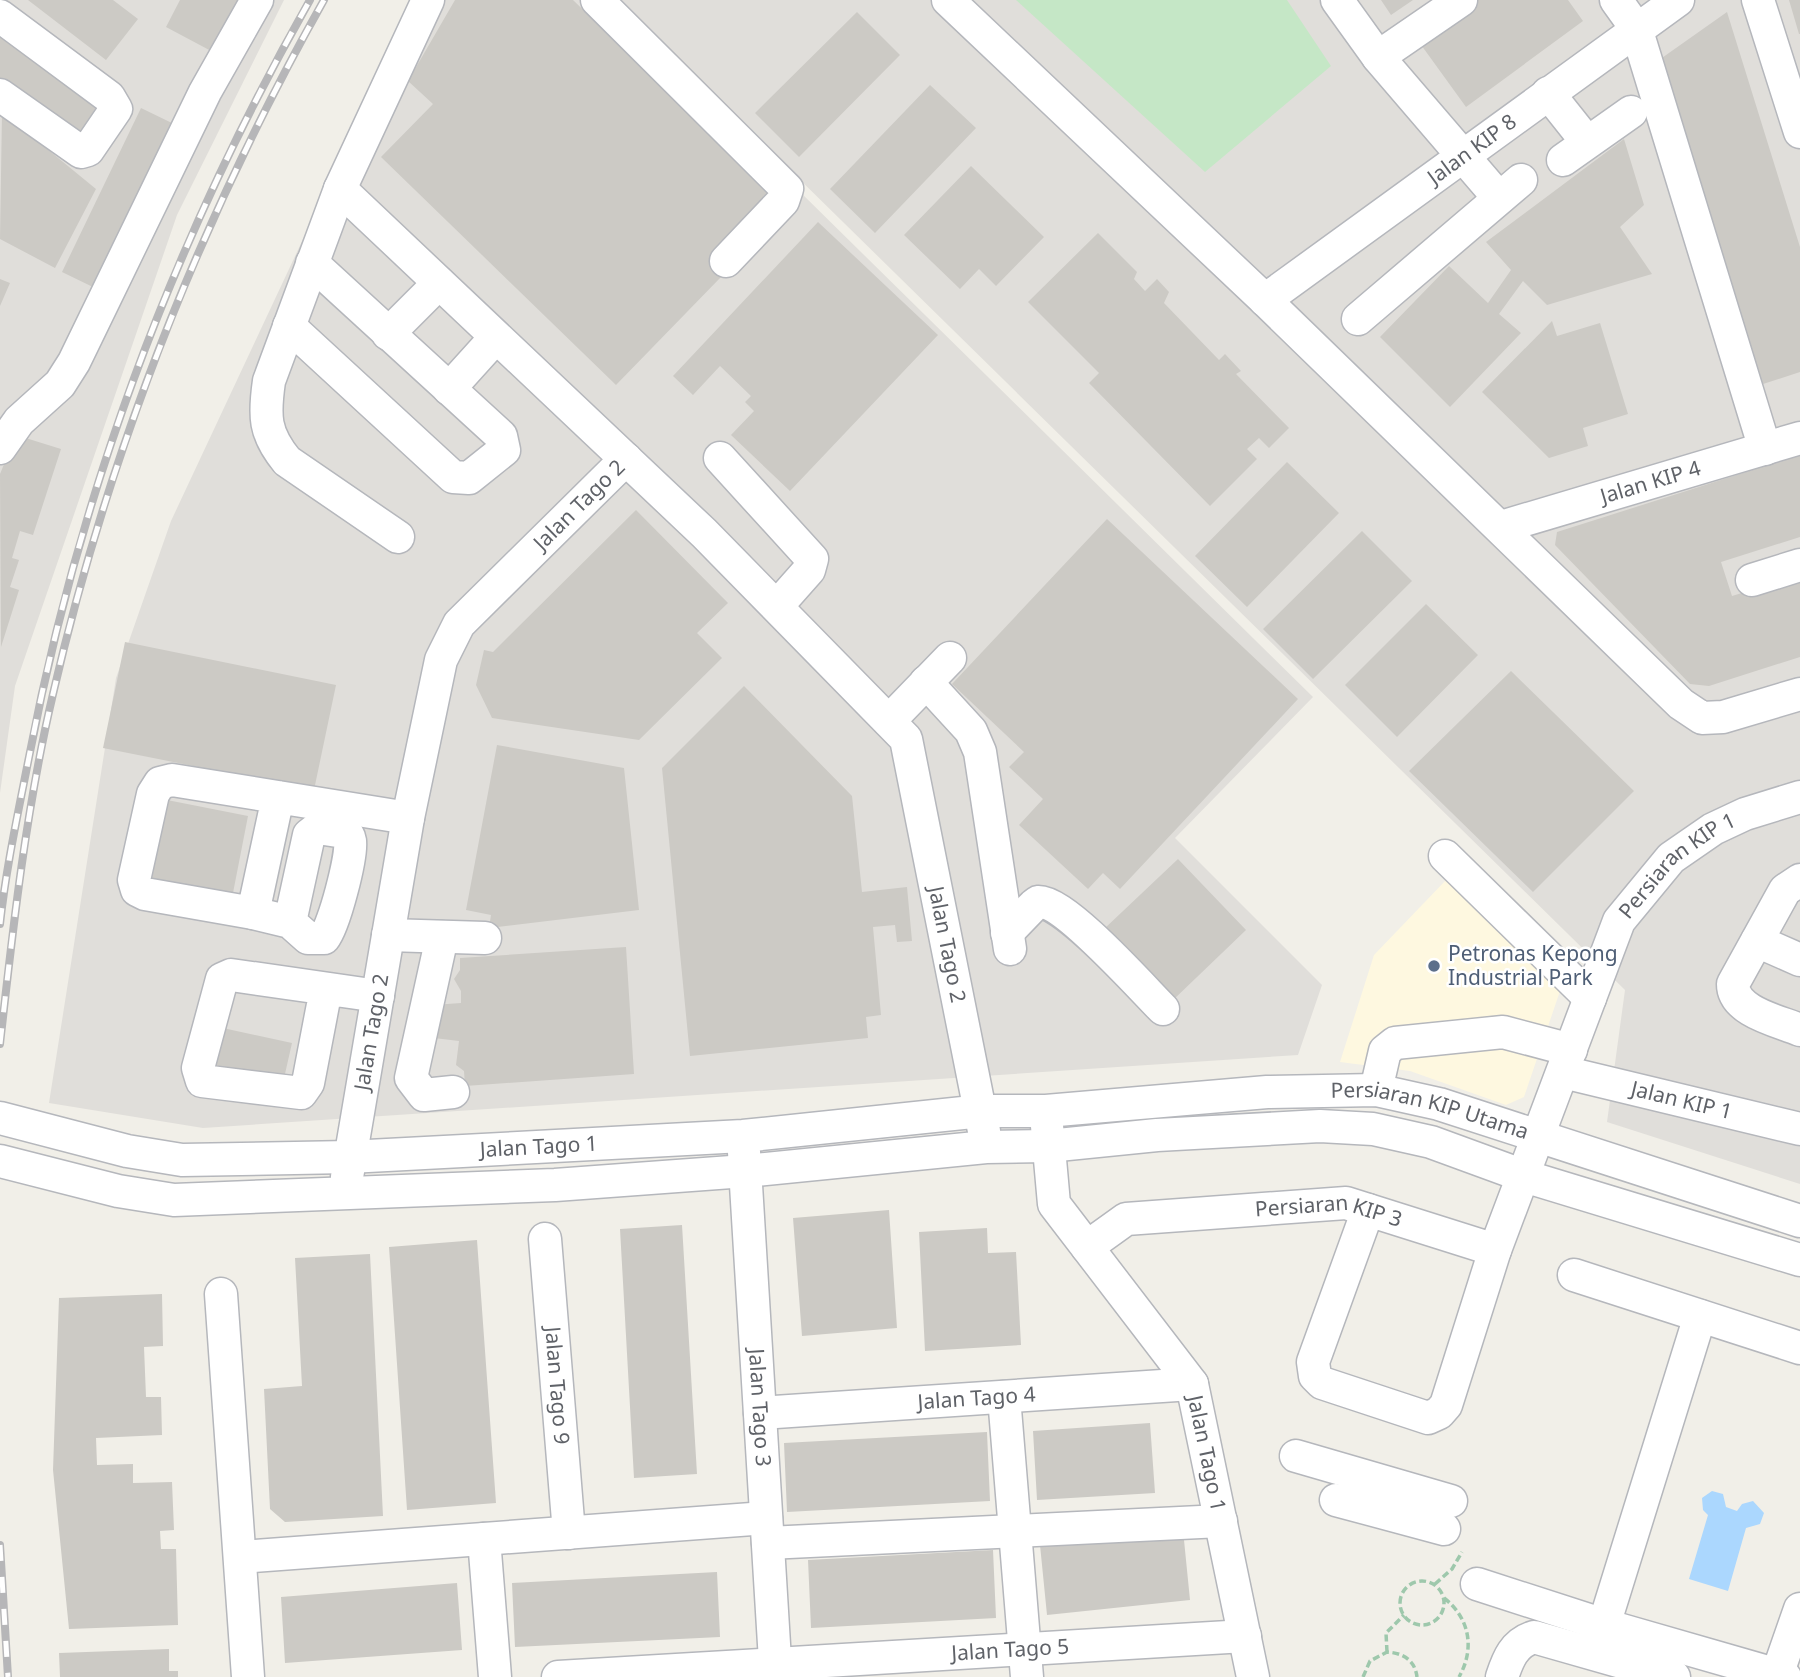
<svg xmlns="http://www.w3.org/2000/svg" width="1800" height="1677" font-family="'Noto Sans',sans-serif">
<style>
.commercial{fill:#fef8e0}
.industrial{fill:#e0deda}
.green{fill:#c5e7c6}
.water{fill:#abd7fe}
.building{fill:#cccac5}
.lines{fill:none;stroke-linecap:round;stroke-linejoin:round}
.minor-casing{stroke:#b5b7bc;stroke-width:35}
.path{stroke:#9ec8ac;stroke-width:3.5;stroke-dasharray:7 3.5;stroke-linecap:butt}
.minor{stroke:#fff;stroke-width:32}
.rail-casing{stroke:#b6b6b8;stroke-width:8}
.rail{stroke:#fff;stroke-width:5;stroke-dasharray:16;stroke-linecap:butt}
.service-dot{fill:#5c6f8a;stroke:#fff;stroke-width:2.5}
.labels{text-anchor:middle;stroke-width:5;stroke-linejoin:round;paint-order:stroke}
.street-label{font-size:21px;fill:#5f6268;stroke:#fff}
.service-label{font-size:21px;fill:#4e5e75;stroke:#fff;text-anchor:start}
</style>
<rect width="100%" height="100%" fill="#f1efe8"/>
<!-- commercial -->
<path class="commercial" d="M 1447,879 L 1560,991 L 1524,1097 L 1506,1105 L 1410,1071 L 1340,1062 L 1374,955 Z"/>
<!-- industrial -->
<path class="industrial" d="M 0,0 L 284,0 L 177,215 L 15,686 L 0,793 Z
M 415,0 L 605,0 L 1313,697 L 1175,838 L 1322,985 L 1298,1055 L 203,1128 L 49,1103 L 116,678 L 171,521 Z
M 617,0 L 1800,0 L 1800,1184 L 1607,1122 L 1625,990 Z"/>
<!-- green -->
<path class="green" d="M 1016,0 L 1287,0 L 1331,66 L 1205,172 Z"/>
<!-- water -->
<path class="water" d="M 1712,1491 L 1723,1494 L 1726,1507 L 1737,1511 L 1742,1504 L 1753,1501 L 1764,1513 L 1760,1524 L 1746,1528 L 1728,1591 L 1689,1579 L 1708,1515 L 1703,1510 L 1702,1498 Z"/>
<!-- building -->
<path class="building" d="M 28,0 L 113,0 L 138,19 L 106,60 Z
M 180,0 L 241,0 L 213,52 L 166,27 Z
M 455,0 L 573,0 L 777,198 L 710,267 L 721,277 L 616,385 L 381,157 L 433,104 L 408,81 Z
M 1381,0 L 1413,0 L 1391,15 Z
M 1476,0 L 1568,0 L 1583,21 L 1466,107 L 1419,42 Z
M 1789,0 L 1800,0 L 1800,34 L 1799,34 Z
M 857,12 L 900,55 L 799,157 L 755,113 Z
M 1727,12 L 1800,247 L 1800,372 L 1760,385 L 1659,60 Z
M 0,31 L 109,109 L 78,149 L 0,88 Z
M 930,85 L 976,128 L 875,233 L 830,189 Z
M 141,108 L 176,125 L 97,289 L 62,272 Z
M 2,112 L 96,189 L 55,268 L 0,239 Z
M 1624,139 L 1644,205 L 1620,227 L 1652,274 L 1547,305 L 1523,281 L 1499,314 L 1521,333 L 1450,407 L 1380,337 L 1449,266 L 1488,303 L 1511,270 L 1486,242 Z
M 971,166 L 1044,237 L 996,286 L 979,269 L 960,289 L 904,235 Z
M 818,222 L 938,335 L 790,491 L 731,435 L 754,411 L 745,402 L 751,396 L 720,366 L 693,395 L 673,376 Z
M 1098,233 L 1137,272 L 1134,279 L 1145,291 L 1157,279 L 1169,292 L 1164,303 L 1219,360 L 1225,354 L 1241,371 L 1236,374 L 1289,428 L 1269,448 L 1259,438 L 1247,449 L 1257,459 L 1210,506 L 1089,383 L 1099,373 L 1028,302 Z
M 0,279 L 10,283 L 0,306 Z
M 1552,321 L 1557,336 L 1600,323 L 1628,414 L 1583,428 L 1588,446 L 1549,458 L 1482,392 Z
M 16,435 L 61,449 L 33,535 L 20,531 L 12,558 L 19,560 L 10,587 L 19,590 L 1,647 L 0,474 Z
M 1800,455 L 1800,537 L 1721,562 L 1732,596 L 1800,575 L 1800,657 L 1709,686 L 1690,684 L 1555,545 L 1557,532 Z
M 1287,462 L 1339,513 L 1247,607 L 1195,556 Z
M 636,510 L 728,603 L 697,633 L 722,658 L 639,740 L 492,718 L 476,685 L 484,650 L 493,652 Z
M 1107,519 L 1298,699 L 1120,889 L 1103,873 L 1088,889 L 1019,825 L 1043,799 L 1009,767 L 1024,752 L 952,684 Z
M 1362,531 L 1412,581 L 1313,679 L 1263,629 Z
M 1426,604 L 1478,655 L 1397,737 L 1345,685 Z
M 125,642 L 336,685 L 314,790 L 103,748 Z
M 1511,671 L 1634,791 L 1533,892 L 1409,771 Z
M 744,686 L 852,796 L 862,892 L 907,887 L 912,941 L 897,942 L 895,925 L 873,927 L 881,1015 L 866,1017 L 868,1038 L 690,1056 L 662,768 Z
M 497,745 L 624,768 L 639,910 L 489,928 L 491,915 L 466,910 Z
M 167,800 L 248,816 L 232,898 L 151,883 Z
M 1178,859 L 1246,930 L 1172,1001 L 1104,929 Z
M 626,947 L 634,1074 L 465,1086 L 464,1071 L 456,1065 L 459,1041 L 434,1038 L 433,1005 L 461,1003 L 461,991 L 454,979 L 460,970 L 460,958 Z
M 209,1025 L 292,1043 L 282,1087 L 199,1069 Z
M 889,1210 L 897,1328 L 802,1336 L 793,1218 Z
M 682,1225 L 697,1474 L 634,1478 L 620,1229 Z
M 987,1228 L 988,1253 L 1016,1252 L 1021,1345 L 925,1351 L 919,1232 Z
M 477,1240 L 496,1503 L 407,1510 L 389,1247 Z
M 370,1254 L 383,1516 L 285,1522 L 270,1509 L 264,1389 L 302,1386 L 295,1258 Z
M 162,1294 L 163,1346 L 144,1347 L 146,1397 L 161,1397 L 162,1435 L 96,1438 L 97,1465 L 133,1464 L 133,1483 L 172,1482 L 174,1530 L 160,1531 L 161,1549 L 176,1549 L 178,1625 L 69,1629 L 53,1470 L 59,1298 Z
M 1150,1423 L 1155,1493 L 1037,1500 L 1033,1431 Z
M 987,1432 L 990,1501 L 787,1512 L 784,1443 Z
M 1183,1530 L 1190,1600 L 1047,1615 L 1040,1545 Z
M 993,1550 L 996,1618 L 811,1628 L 808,1560 Z
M 717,1572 L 720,1637 L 515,1647 L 512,1583 Z
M 457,1583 L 462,1650 L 285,1663 L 281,1597 Z
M 169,1649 L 169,1671 L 178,1671 L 178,1677 L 60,1677 L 59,1653 Z"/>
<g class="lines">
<!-- minor casing -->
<g class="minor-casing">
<g id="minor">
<path d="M 597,0 L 787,189 L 783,201 L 726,261"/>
<path d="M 948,0 L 1265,300 L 1681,704 L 1702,718 L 1723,717 L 1800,694"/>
<path d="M 1337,0 L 1378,57 L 1499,198"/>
<path d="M 1616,0 L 1636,28 L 1765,449"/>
<path d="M 1758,0 L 1800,132"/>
<path d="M 0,16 L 109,97 L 116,109 L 88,150 L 81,152 L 0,95"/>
<path d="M 1378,57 L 1461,0"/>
<path d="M 1548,93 L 1587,142"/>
<path d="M 1563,160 L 1631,112"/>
<path id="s1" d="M 340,189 L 704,533 L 906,739 L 984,1131"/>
<path id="s2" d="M 1265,300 L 1678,0"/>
<path d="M 1358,319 L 1521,180"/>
<path d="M 289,326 L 453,477 L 469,478 L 504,450 L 501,436 L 312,263"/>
<path d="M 388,334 L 439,283"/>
<path d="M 449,389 L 496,337"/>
<path d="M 0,448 L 19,421 L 60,384 L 74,362 L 205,92 L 257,0"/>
<path d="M 720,458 L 812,559 L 809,570 L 778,605"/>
<path id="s3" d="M 1501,527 L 1800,438"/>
<path d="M 398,537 L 287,461 C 264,433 264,416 269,381 L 340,189 L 428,0"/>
<path d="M 1752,580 L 1800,565"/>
<path d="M 926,682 L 971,731 L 980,752 L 1010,949"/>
<path d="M 889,721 L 950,658"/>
<path d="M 278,797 L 253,913 L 145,894 L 137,890 L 134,880 L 153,794 L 160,783 L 172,780 L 408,818"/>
<path d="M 1445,856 L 1590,998"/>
<path d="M 1800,880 L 1785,890 L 1733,984 C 1733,1012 1779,1021 1800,1030"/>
<path d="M 253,913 L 290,922 L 308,938 L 324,938 C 334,926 352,857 350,841 C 349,835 348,835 344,832 L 318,828 L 309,835 L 290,922"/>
<path d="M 1007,933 L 1034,905 L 1038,902 C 1064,900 1142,988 1163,1009"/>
<path d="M 388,935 L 485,938"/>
<path d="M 442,937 L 411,1078 L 424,1095 L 453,1092"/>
<path d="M 1757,941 L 1800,960"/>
<path d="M 326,989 L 308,1083 L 301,1093 L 202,1081 L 198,1068 L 222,979 L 231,975 L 378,996"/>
<path id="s4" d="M 1563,1072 L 1800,1129"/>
<path d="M 1376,1090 L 1385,1051 L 1395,1043 L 1503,1032 L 1571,1050"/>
<path id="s5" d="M 0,1118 L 127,1151 L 182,1160 L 349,1157 L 743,1136 L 982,1111 L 1046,1111 L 1267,1092 L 1376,1090 L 1439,1104 L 1800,1221"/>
<path id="s6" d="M 1047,1126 L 1054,1204 L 1192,1384 L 1253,1677"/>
<path id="s7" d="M 744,1152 L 776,1677"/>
<path d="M 0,1161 L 118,1191 L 174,1200 L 555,1185 L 745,1171 L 986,1147 L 1048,1146 L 1157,1135 L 1320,1126 L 1373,1129 L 1431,1142 L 1524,1176 L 1800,1260"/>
<path id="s8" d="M 347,1177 L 408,818 L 441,660 L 459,624 L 626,459"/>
<path d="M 1368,1210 L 1313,1362 L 1315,1376 L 1322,1383 L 1428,1418 L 1439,1413 L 1446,1405 L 1495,1250"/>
<path id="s9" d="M 545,1239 L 569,1533"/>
<path id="s10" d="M 1087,1247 L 1126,1219 L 1346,1203 L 1495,1250 L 1619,921 L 1671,858 L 1713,829 L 1745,814 L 1800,797"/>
<path d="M 1574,1275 L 1800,1348"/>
<path d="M 221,1294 L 248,1677"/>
<path d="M 1004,1397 L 1027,1677"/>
<path id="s11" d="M 760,1413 L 1192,1384"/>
<path d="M 1296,1456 L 1451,1501"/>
<path d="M 1336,1500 L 1444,1529"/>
<path d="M 484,1539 L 495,1677"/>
<path d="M 768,1543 L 1221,1521"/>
<path d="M 240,1557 L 766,1518"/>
<path d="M 1477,1584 L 1604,1625 L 1785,1677"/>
<path d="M 1604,1625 L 1700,1316"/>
<path d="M 1777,1675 L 1800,1609"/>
<path id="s12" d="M 558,1677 L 1245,1636"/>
<path d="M 1502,1677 C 1508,1659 1514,1643 1534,1637 L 1674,1677"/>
</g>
</g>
<!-- path -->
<path class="path" d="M1400 1603a22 22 0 1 1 44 0a22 22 0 1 1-44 0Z
M 1435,1584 L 1452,1569 L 1462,1552
M 1444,1598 C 1470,1618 1475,1649 1459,1677
M 1387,1652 L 1386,1633 L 1404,1615
M 1363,1677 L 1370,1661 L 1387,1652 C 1403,1653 1415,1660 1417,1677"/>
<!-- minor -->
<use href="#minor" class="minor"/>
<!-- rail casing -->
<g class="rail-casing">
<path id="rail" d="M 0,924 C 6,868 18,813 29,757 C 80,489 175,238 310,0
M 0,1044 C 13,927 26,809 53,694 C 109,451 202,217 324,0
M 0,1545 L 8,1677"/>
</g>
<!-- rail -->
<use href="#rail" class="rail"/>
</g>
<!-- markers -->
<circle class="service-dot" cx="1434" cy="966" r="7"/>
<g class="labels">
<!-- street labels -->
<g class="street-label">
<text dy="7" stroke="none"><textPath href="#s2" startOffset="256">Jalan KIP 8</textPath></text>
<text dy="7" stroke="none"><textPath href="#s3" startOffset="156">Jalan KIP 4</textPath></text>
<text dy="7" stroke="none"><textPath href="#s8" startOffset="735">Jalan Tago 2</textPath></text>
<text dy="7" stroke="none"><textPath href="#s10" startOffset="858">Persiaran KIP 1</textPath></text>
<text dy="7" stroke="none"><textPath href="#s1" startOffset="999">Jalan Tago 2</textPath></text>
<text dy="7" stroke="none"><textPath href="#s8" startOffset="147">Jalan Tago 2</textPath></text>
<text dy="7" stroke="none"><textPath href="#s4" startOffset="122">Jalan KIP 1</textPath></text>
<text dy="7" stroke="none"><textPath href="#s5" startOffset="1440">Persiaran KIP Utama</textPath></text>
<text dy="7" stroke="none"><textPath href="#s5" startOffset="544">Jalan Tago 1</textPath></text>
<text dy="7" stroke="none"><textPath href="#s10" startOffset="252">Persiaran KIP 3</textPath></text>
<text dy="7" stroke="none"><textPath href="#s9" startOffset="147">Jalan Tago 9</textPath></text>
<text dy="7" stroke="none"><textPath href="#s11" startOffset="217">Jalan Tago 4</textPath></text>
<text dy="7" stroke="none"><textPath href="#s7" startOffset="256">Jalan Tago 3</textPath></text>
<text dy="7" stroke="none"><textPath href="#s6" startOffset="376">Jalan Tago 1</textPath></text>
<text dy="7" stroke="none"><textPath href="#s12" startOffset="453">Jalan Tago 5</textPath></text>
</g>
<!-- service labels -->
<g class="service-label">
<text x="1448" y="961">Petronas Kepong<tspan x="1448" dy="24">Industrial Park</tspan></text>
</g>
</g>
</svg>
